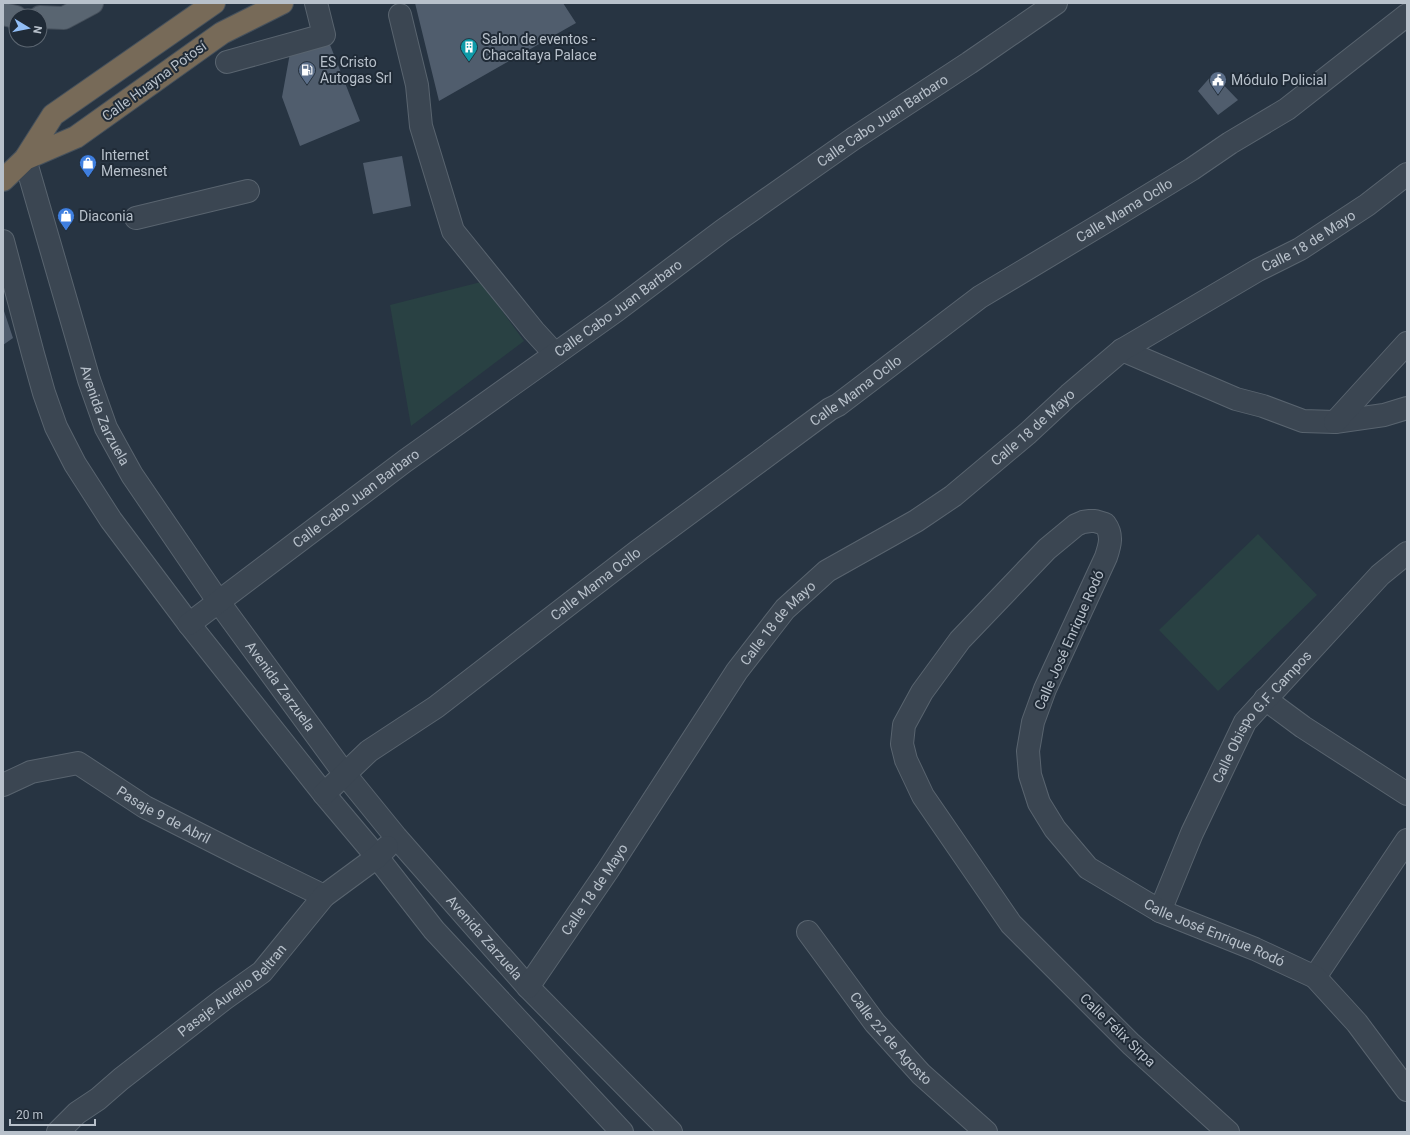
<svg xmlns="http://www.w3.org/2000/svg" width="1410" height="1135" font-family="Roboto,sans-serif">
<style>
.green{fill:#294143}
.building{fill:#505d6d}
.lines{fill:none;stroke-linecap:round;stroke-linejoin:round}
.minor-casing{stroke:#59646f;stroke-width:24}
.major-casing{stroke:#454f5b;stroke-width:24}
.highway-casing{stroke:#46515c;stroke-width:24}
.minor{stroke:#3b4652;stroke-width:22}
.major{stroke:#596571;stroke-width:22}
.highway{stroke:#776a58;stroke-width:22}
.labels{text-anchor:middle;stroke-width:4;stroke-linejoin:round;paint-order:stroke}
.poi-label{font-size:14px;fill:#b8c1cb;stroke:#202b37;text-anchor:start}
.street-label{font-size:14px;fill:#b8c1cb;stroke:#202b37}
</style>
<rect width="100%" height="100%" fill="#273442"/>
<!-- green -->
<path class="green" d="M 481,282 L 524,341 L 411,426 L 390,305 Z
M 1258,534 L 1317,595 L 1218,691 L 1159,630 Z"/>
<!-- building -->
<path class="building" d="M 415,3 L 563,3 L 576,23 L 439,101 Z
M 325,32 L 360,121 L 300,146 L 282,97 L 292,42 Z
M 1213,74 L 1238,100 L 1218,115 L 1198,91 Z
M 402,156 L 411,206 L 373,214 L 363,163 Z
M 3,308 L 13,338 L 3,345 Z"/>
<g class="lines">
<!-- minor casing -->
<g class="minor-casing">
<g id="minor">
<path d="M 400,15 L 417,85 L 421,126 L 453,231 L 534,331 L 555,354"/>
<path d="M 227,62 L 324,35 L 316,3"/>
<path id="s1" d="M 25,159 L 89,380 L 106,428 L 132,475 L 218,601 L 344,773 L 396,837 L 528,987 L 671,1132"/>
<path d="M 136,218 L 248,191"/>
<path d="M 3,241 L 33,354 L 44,393 L 56,427 L 75,464 L 111,520 L 189,624 L 324,794 L 377,857 L 434,930 L 622,1132"/>
<path d="M 1122,350 L 1236,399 L 1263,406 L 1303,421 L 1335,422 L 1384,415 L 1407,408"/>
<path d="M 1335,422 L 1407,343"/>
<path id="s2" d="M 189,624 L 405,461 L 617,310 L 722,231 L 853,139 L 969,63 L 1056,3"/>
<path d="M 1265,699 L 1303,727 L 1407,794"/>
<path id="s3" d="M 3,785 L 31,772 L 78,763 L 145,807 L 242,856 L 324,896"/>
<path id="s4" d="M 324,794 L 369,751 L 436,707 L 638,551 L 830,409 L 838,405 L 980,297 L 1110,219 L 1192,169 L 1230,143 L 1287,109 L 1407,15"/>
<path id="s5" d="M 1160,911 L 1192,833 L 1245,722 L 1380,575 L 1407,553"/>
<path id="s6" d="M 808,932 L 875,1023 L 921,1074 L 986,1132"/>
<path d="M 1315,977 L 1407,840"/>
<path id="s7" d="M 528,987 L 608,870 L 737,671 L 785,609 L 827,571 L 916,521 L 953,496 L 1028,433 L 1069,395 L 1122,350 L 1258,270 L 1300,249 L 1367,205 L 1407,174"/>
<path id="s8" d="M 58,1132 L 77,1113 L 98,1099 L 121,1079 L 224,999 L 262,972 L 324,896 L 377,857 L 387,847"/>
<path id="s9" d="M 1228,1132 L 1131,1044 L 1011,924 L 923,796 L 906,760 L 902,744 L 904,725 L 922,692 L 960,640 L 1047,549 L 1076,525 L 1083,522 L 1090,521 L 1095,521 L 1105,524 C 1113,535 1110,545 1106,557 L 1045,689 L 1033,722 L 1028,751 L 1030,775 L 1039,803 L 1055,829 L 1088,868 L 1160,911 L 1255,949 L 1315,977 L 1357,1023 L 1407,1090"/>
</g>
</g>
<!-- major casing -->
<g class="major-casing">
<path id="major" d="M 3,14 L 16,17
M 40,17 L 64,18 L 92,3"/>
</g>
<!-- highway casing -->
<g class="highway-casing">
<path id="highway" d="M 25,159 L 76,137 L 222,33 L 282,3
M 3,180 L 25,159 L 53,115 L 214,3"/>
</g>
<!-- minor -->
<use href="#minor" class="minor"/>
<!-- major -->
<use href="#major" class="major"/>
<!-- highway -->
<use href="#highway" class="highway"/>
</g>
<!-- icons -->
<defs>
<g id="building-pin" transform="scale(0.9)"><path d="M0 17L-7.5 6A9.5 9.5 0 1 1 7.5 6Z" fill="#0f9aa8" stroke="#202b37"/><path d="M-4-6H4V6H1V3H-1V6H-4ZM-2.5-4.3h1.7v1.8h-1.7ZM.8-4.3h1.7v1.8H.8ZM-2.5-1h1.7V.8h-1.7ZM.8-1h1.7V.8H.8Z" fill="#fff"/></g>
<g id="fuel-pin" transform="scale(0.9)"><path d="M0 17L-7.5 6A9.5 9.5 0 1 1 7.5 6Z" fill="#5c6f8a" stroke="#202b37"/><path d="M-5.5-6h7V0h2V4h1.3V-2.5L3-4.5l.8-.8L6-3V5H2.5V1h-1V6h-7ZM-4.2-4.7v3.2H.2V-4.7Z" fill="#fff"/></g>
<g id="civic-pin" transform="scale(0.9)"><path d="M0 17L-7.5 6A9.5 9.5 0 1 1 7.5 6Z" fill="#5c6f8a" stroke="#202b37"/><path d="M-.6-6.5H3V-4.5H.6V-3L4-1V1h2V6H-6V1h2V-1L-.6-3ZM-1.2 2.5V6h2.4V2.5Z" fill="#fff"/></g>
<g id="shop-pin" transform="scale(0.9)"><path d="M0 17L-7.5 6A9.5 9.5 0 1 1 7.5 6Z" fill="#3f7fe0" stroke="#202b37"/><path d="M-5-2.5h2.3a2.7 3.5 0 0 1 5.4 0H5L5.5 6h-11ZM-1.5-2.5h3a1.5 2.3 0 0 0-3 0Z" fill="#fff"/></g>
</defs>
<g fill-rule="evenodd">
<use href="#building-pin" x="469" y="47"/>
<use href="#fuel-pin" x="307" y="70"/>
<use href="#civic-pin" x="1218" y="80"/>
<use href="#shop-pin" x="88" y="163"/>
<use href="#shop-pin" x="66" y="216"/>
</g>
<g class="labels">
<!-- poi labels -->
<g class="poi-label">
<text x="482" y="44">Salon de eventos -<tspan x="482" dy="16">Chacaltaya Palace</tspan></text>
<text x="320" y="67">ES Cristo<tspan x="320" dy="16">Autogas Srl</tspan></text>
<text x="1231" y="85">Módulo Policial</text>
<text x="101" y="160">Internet<tspan x="101" dy="16">Memesnet</tspan></text>
<text x="79" y="221">Diaconia</text>
</g>
<!-- street labels -->
<g class="street-label">
<text transform="translate(154 81) rotate(-36)" y="5">Calle Huayna Potosí</text>
<text dy="5" stroke="none"><textPath href="#s2" startOffset="857">Calle Cabo Juan Barbaro</textPath></text>
<text dy="5" stroke="none"><textPath href="#s4" startOffset="992">Calle Mama Ocllo</textPath></text>
<text dy="5" stroke="none"><textPath href="#s7" startOffset="1100">Calle 18 de Mayo</textPath></text>
<text dy="5" stroke="none"><textPath href="#s2" startOffset="533">Calle Cabo Juan Barbaro</textPath></text>
<text dy="5" stroke="none"><textPath href="#s4" startOffset="668">Calle Mama Ocllo</textPath></text>
<text dy="5" stroke="none"><textPath href="#s1" startOffset="269">Avenida Zarzuela</textPath></text>
<text dy="5" stroke="none"><textPath href="#s7" startOffset="766">Calle 18 de Mayo</textPath></text>
<text dy="5" stroke="none"><textPath href="#s2" startOffset="209">Calle Cabo Juan Barbaro</textPath></text>
<text dy="5" stroke="none"><textPath href="#s4" startOffset="344">Calle Mama Ocllo</textPath></text>
<text dy="5" stroke="none"><textPath href="#s7" startOffset="442">Calle 18 de Mayo</textPath></text>
<text transform="translate(1069 640) rotate(-66)" y="5">Calle José Enrique Rodó</text>
<text dy="5" stroke="none"><textPath href="#s1" startOffset="593">Avenida Zarzuela</textPath></text>
<text dy="5" stroke="none"><textPath href="#s5" startOffset="221">Calle Obispo G.F. Campos</textPath></text>
<text dy="5" stroke="none"><textPath href="#s3" startOffset="179">Pasaje 9 de Abril</textPath></text>
<text dy="5" stroke="none"><textPath href="#s7" startOffset="118">Calle 18 de Mayo</textPath></text>
<text dy="5" stroke="none"><textPath href="#s9" startOffset="1349">Calle José Enrique Rodó</textPath></text>
<text dy="5" stroke="none"><textPath href="#s1" startOffset="917">Avenida Zarzuela</textPath></text>
<text dy="5" stroke="none"><textPath href="#s8" startOffset="225">Pasaje Aurelio Beltran</textPath></text>
<text transform="translate(1118 1030) rotate(44)" y="5">Calle Félix Sirpa</text>
<text dy="5" stroke="none"><textPath href="#s6" startOffset="135">Calle 22 de Agosto</textPath></text>
</g>
</g>
<!-- border -->
<rect width="1410" height="1135" fill="none" stroke="#b8c1cb" stroke-width="8"/>
<!-- north arrow -->
<g transform="translate(28 28) rotate(100)"><circle r="19" fill="#202b37" stroke="#5d6772"/>
<path d="M0-3L7 15L0 10L-7 15Z" fill="#92bef6"/>
<text y="-6" font-size="11" font-weight="bold" text-anchor="middle" fill="#b8c1cb">N</text>
</g>
<!-- scale -->
<path d="M10 1119v6h85v-6" fill="none" stroke="#b8c1cb" stroke-width="2"/>
<text x="16" y="1119" font-size="12" fill="#b8c1cb" stroke="#202b37" stroke-width="3" paint-order="stroke">20 m</text>
</svg>
